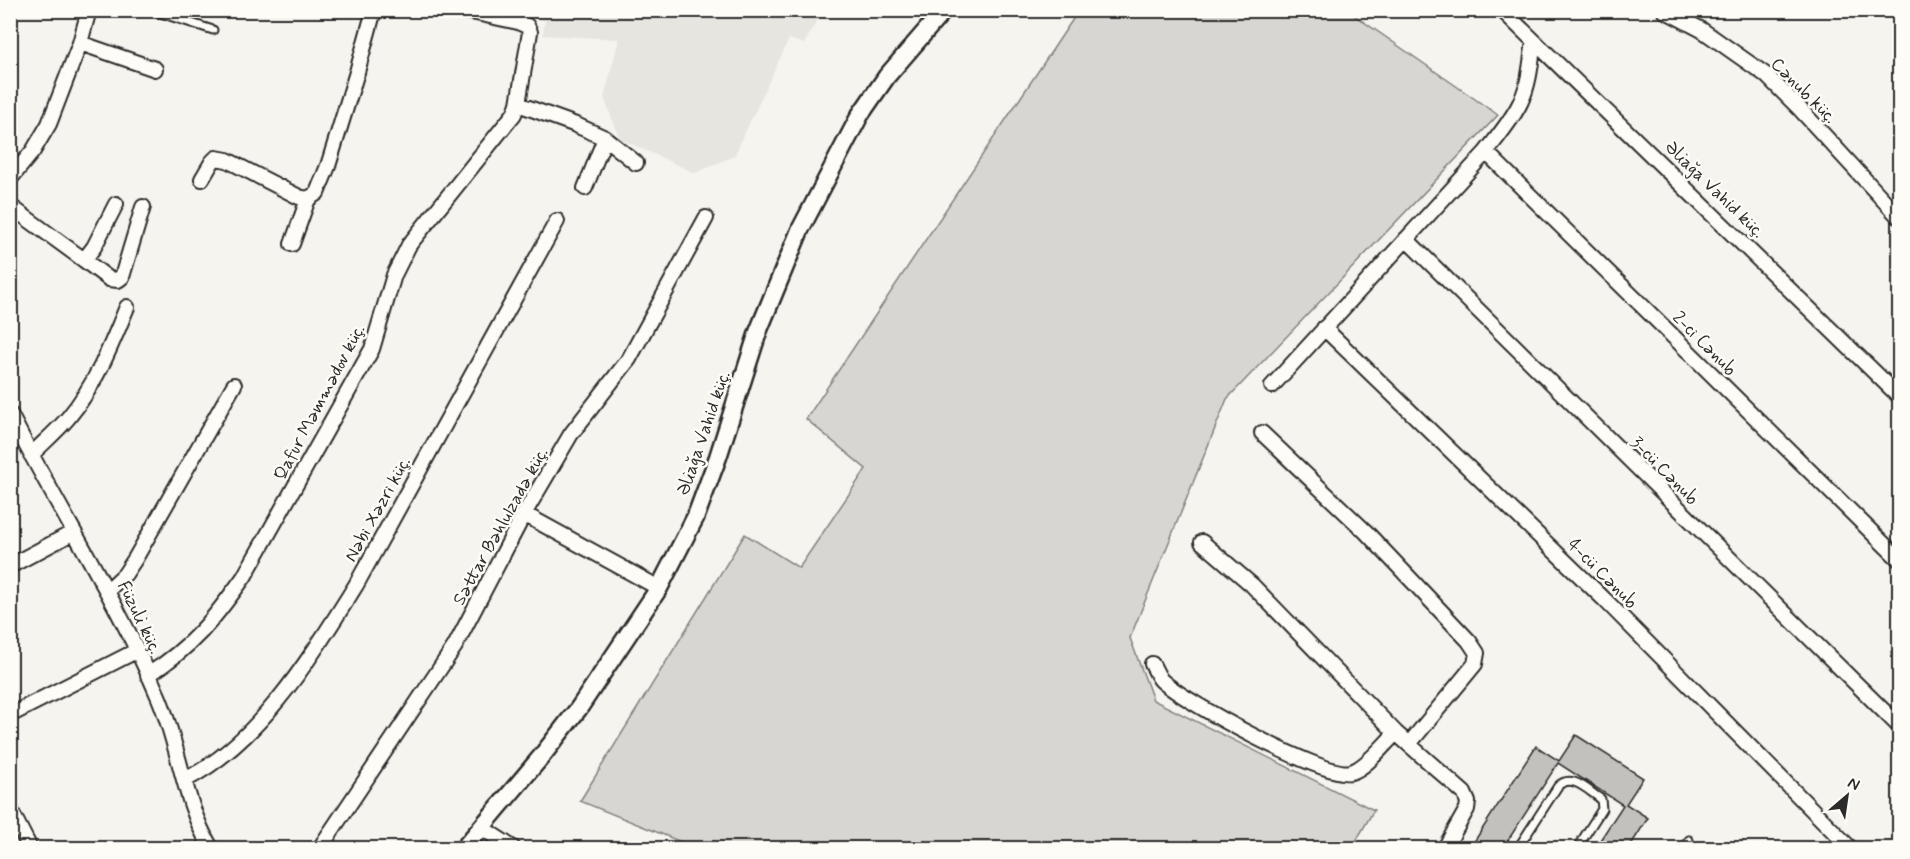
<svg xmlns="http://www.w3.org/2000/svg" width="1910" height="859" font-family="Mynerve,sans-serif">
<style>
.built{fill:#e6e5e0}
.green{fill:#d7d6d2;stroke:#81807e;stroke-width:1.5}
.building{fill:#c2c1be;stroke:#2b2b2b;stroke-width:1.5}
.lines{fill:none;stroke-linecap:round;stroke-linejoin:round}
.service-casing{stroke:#2b2b2b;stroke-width:11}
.minor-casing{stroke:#2b2b2b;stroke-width:18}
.tertiary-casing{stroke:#2b2b2b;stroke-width:21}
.service{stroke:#fdfcf7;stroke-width:7}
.minor{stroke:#fdfcf7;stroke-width:14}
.tertiary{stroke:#fdfcf7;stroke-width:16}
.labels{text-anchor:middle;stroke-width:5;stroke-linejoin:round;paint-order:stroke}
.street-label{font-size:18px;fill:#2b2b2b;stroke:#fdfcf7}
</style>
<rect width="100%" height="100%" fill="#f5f4ef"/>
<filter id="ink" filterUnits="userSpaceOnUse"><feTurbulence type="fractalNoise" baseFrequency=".0167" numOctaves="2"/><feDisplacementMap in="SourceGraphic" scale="12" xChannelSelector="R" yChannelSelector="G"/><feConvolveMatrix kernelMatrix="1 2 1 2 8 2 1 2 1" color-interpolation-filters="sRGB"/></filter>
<g filter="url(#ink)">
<!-- built -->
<path class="built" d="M 504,11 L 823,11 L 804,44 L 789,39 L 734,156 L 695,173 L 620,139 L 604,98 L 619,39 L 543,35 L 545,20 Z"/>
<!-- green -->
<path class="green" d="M 1079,10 L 1348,11 L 1498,115 L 1227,399 L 1130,638 L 1153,700 L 1374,810 L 1352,848 L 696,848 L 580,801 L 745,534 L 799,568 L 866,469 L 806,419 Z"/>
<!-- building -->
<path class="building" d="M 1576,735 L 1643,778 L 1626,804 L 1648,818 L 1629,848 L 1595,848 L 1623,805 L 1558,763 L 1503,848 L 1470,848 L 1536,746 L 1559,761 Z"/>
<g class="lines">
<!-- service casing -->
<g class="service-casing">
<path id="service" d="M 151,10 L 213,30
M 1518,848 L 1558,786 C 1572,773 1587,790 1601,799 L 1602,809 L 1577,848
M 1683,848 L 1689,840"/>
</g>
<!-- minor casing -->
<g class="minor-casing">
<path id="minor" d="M 1502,10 L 1900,397
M 1664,10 L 1702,30 L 1766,75 L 1799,108 L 1900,218
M 80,43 L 155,69
M 518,104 L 576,125 L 605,138 L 636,163
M 1486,152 L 1900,560
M 10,179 L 33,151 L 49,124 L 80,43 L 89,10
M 202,179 L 212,162 L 216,158 L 227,160 L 299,197 L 308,199 L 317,193 L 328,166 L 357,72 L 374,10
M 585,188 L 605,138
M 10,206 L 84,260 L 94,247 L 116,204
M 1406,239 L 1900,727
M 292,244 L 308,199
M 84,260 L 109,279 L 118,280 L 122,277 L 143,207
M 1324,328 L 1605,600 L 1850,848
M 1272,386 L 1486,152 C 1498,136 1513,119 1521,101 C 1530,82 1531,60 1534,41
M 10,414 C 58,509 117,599 159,698 C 179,746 184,803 211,848
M 1262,433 L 1366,532 L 1469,641 L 1477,653 L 1475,664 L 1409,744
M 31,455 C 43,443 57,431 68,418 C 95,386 111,346 127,307
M 524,514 L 659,588
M 1202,542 L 1252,585 L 1396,733 L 1464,793 L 1468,802 L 1467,809 L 1445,848
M 10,566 L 74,532
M 107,591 L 125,574 L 135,559 L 234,385
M 1152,664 C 1155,669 1157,675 1161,680 C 1183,701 1325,779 1351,772 C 1366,768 1385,743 1396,733
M 148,675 C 192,647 214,619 244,577 L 372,349 L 394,275 L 409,245 L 514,114 L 518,104 L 530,32 L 527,26 L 518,22 L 462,10
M 10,715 L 136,651
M 185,780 C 261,741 312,655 356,585 L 557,221
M 10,809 L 30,848
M 482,828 L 513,848
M 320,848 L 455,646 L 524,514 L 571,434 L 629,359 L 706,218"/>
</g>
<!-- tertiary casing -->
<g class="tertiary-casing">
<path id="tertiary" d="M 464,848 L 541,757 L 579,708 L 659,588 L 696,516 L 718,457 L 758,332 L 800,230 L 860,115 L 887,76 L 944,10"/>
</g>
<!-- service -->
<use href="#service" class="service"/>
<!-- minor -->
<use href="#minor" class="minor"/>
<!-- tertiary -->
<use href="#tertiary" class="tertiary"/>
</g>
</g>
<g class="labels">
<!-- street labels -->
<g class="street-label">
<text transform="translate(1804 90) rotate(45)" y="6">Cənub küç.</text>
<text transform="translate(1715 189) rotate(44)" y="6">Əliağa Vahid küç.</text>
<text transform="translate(1705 343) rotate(45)" y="6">2-ci Cənub</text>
<text transform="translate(319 402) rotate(-62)" y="6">Qafur Məmmədov küç.</text>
<text transform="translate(703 433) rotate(-71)" y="6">Əliağa Vahid küç.</text>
<text transform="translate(1665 470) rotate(45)" y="6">3-cü Cənub</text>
<text transform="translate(377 509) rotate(-61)" y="6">Nəbi Xəzri küç.</text>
<text transform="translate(500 526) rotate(-61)" y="6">Səttar Bəhlulzadə küç.</text>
<text transform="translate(1603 573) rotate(45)" y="6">4-cü Cənub</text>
<text transform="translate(140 617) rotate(64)" y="6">Füzuli küç.</text>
</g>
</g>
<!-- margin -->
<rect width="1910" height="859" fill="none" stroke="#fdfcf7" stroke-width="36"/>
<rect x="18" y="18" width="1874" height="823" fill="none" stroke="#2b2b2b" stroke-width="2" filter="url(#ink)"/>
<!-- north arrow -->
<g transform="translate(1847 796) rotate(29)" stroke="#fdfcf7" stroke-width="4.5" paint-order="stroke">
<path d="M0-4.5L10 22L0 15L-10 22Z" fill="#2b2b2b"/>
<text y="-9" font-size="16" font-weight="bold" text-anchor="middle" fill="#2b2b2b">N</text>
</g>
</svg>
